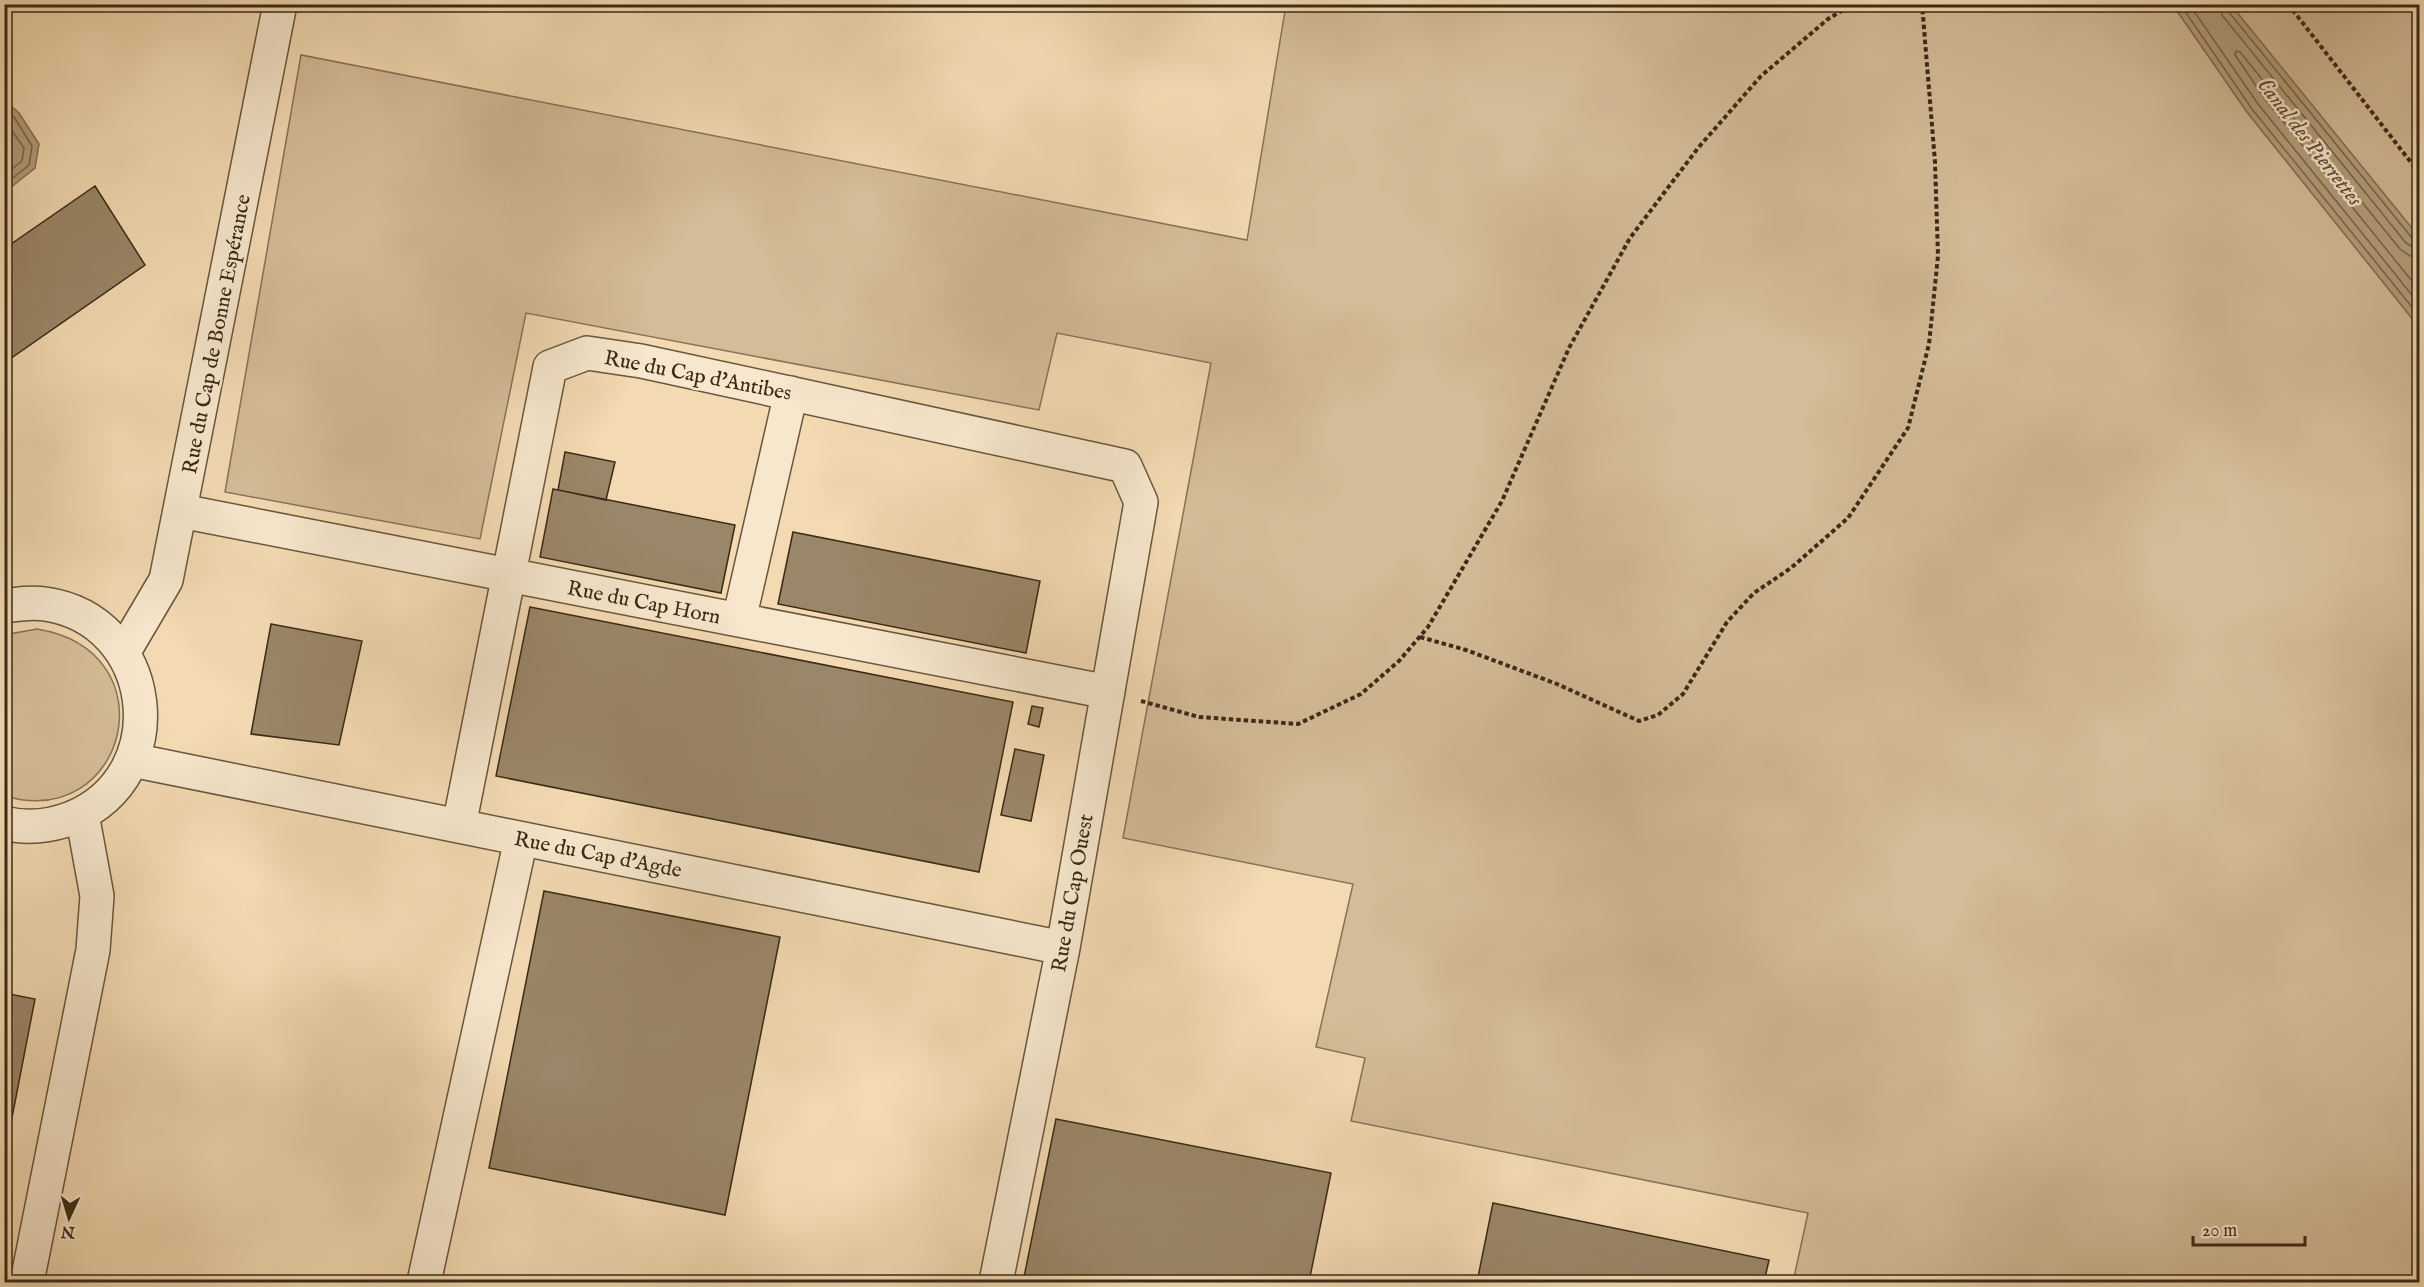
<svg xmlns="http://www.w3.org/2000/svg" width="2424" height="1287" font-family="'IM FELL English',serif">
<style>
.green{fill:#d4bc98;stroke:#877358;stroke-width:1.5}
.water{fill:#b49e7d;stroke:#837054;stroke-width:1.5}
.lines{fill:none;stroke-linecap:round;stroke-linejoin:round}
.shore{stroke:#77644a;stroke-width:1.5}
.building{fill:#9a8668;stroke:#3a2a17;stroke-width:1.5}
.minor-casing{stroke:#68563e;stroke-width:36}
.path{stroke:#3a2a17;stroke-width:4;stroke-dasharray:4.5 3;stroke-linecap:butt}
.minor{stroke:#f7e7cd;stroke-width:33}
.labels{text-anchor:middle;stroke-width:5;stroke-linejoin:round;paint-order:stroke}
.street-label{font-size:21px;fill:#3a2a17;stroke:#f7e7cd}
.water-label{font-size:22px;font-style:italic;fill:#5f4d36;stroke:#f7e7cd}
</style>
<rect width="100%" height="100%" fill="#f3dab2"/>
<filter id="stains"><feTurbulence type="fractalNoise" baseFrequency=".00333" numOctaves="4"/><feColorMatrix values="0 0 0 0 .2 0 0 0 0 .09 0 0 0 0 .02 0 0 0 .5 -.17"/></filter>
<radialGradient id="worn" r=".72"><stop offset=".6" stop-color="#630" stop-opacity="0"/><stop offset="1" stop-color="#630" stop-opacity=".3"/></radialGradient>
<!-- green -->
<path class="green" d="M 2151,4 L 2154,9 L 2157,5 L 2173,5 L 2247,112 L 2419,327 L 2419,1282 L 1793,1282 L 1808,1213 L 1351,1121 L 1365,1058 L 1316,1047 L 1353,884 L 1123,838 L 1211,363 L 1057,333 L 1039,410 L 526,313 L 480,539 L 225,492 L 301,55 L 1247,240 L 1286,5 Z
M 2231,5 L 2419,5 L 2419,237 Z
M 37,629 C 172,651 127,832 5,796 L 4,635 Z"/>
<!-- water -->
<path class="water" d="M 2173,5 L 2231,5 L 2419,237 L 2419,327 L 2247,112 Z
M 5,101 L 19,113 L 39,144 L 35,168 L 5,192 Z"/>
<g class="lines">
<!-- shore -->
<path class="shore" d="M 2180,4 L 2252,109 L 2420,317
M 2189,4 L 2258,104 L 2420,305
M 2219,4 L 2222,15 L 2406,243 L 2413,247 L 2420,248
M 2226,4 L 2228,11 L 2412,238 L 2420,240
M 4,109 L 14,117 L 32,146 L 29,165 L 4,185
M 4,119 L 24,148 L 22,161 L 4,175
M 2420,257 L 2410,256 L 2400,249 L 2240,52 L 2236,51 L 2235,55 L 2265,99 L 2420,291"/>
</g>
<!-- building -->
<path class="building" d="M 95,186 L 145,265 L 4,363 L 4,249 Z
M 565,452 L 615,462 L 606,500 L 558,490 Z
M 553,489 L 735,525 L 721,593 L 540,557 Z
M 793,532 L 1040,581 L 1026,653 L 778,604 Z
M 530,607 L 1013,702 L 979,872 L 496,776 Z
M 271,624 L 362,641 L 339,745 L 251,734 Z
M 1032,706 L 1043,708 L 1039,727 L 1028,724 Z
M 1015,749 L 1044,755 L 1031,821 L 1001,815 Z
M 544,891 L 780,937 L 725,1215 L 489,1168 Z
M 4,993 L 35,999 L 9,1133 L 4,1132 Z
M 1056,1119 L 1331,1173 L 1309,1282 L 1023,1282 Z
M 1493,1203 L 1769,1260 L 1764,1282 L 1477,1282 Z"/>
<g class="lines">
<!-- minor casing -->
<g class="minor-casing">
<path id="minor" d="M 181,511 L 1108,692
M 4,606 C 18,604 32,602 45,604 C 157,620 176,775 72,818 C 51,826 26,829 4,823
M 739,620 L 791,393
M 123,653 L 166,580 L 280,4
M 132,760 L 1063,948
M 459,826 L 550,367 L 587,353 L 641,361 L 1125,466 L 1141,502 L 1063,948 L 996,1282
M 27,1282 L 93,950 L 97,896 L 82,814
M 424,1282 L 521,839"/>
</g>
<!-- path -->
<path class="path" d="M 2288,4 L 2420,174
M 1420,637 L 1466,650 L 1557,684 L 1639,721 L 1658,715 L 1683,694 L 1727,622 L 1754,593 L 1791,568 L 1848,518 L 1908,428 L 1929,344 L 1938,256 L 1935,162 L 1922,4
M 1141,701 L 1199,717 L 1298,724 L 1361,694 L 1399,661 L 1428,627 L 1502,501 L 1569,348 L 1630,238 L 1698,148 L 1761,76 L 1828,19 L 1853,4"/>
<!-- minor -->
<use href="#minor" class="minor"/>
</g>
<g class="labels">
<!-- street labels -->
<g class="street-label">
<text transform="translate(216 334) rotate(-79)" y="7">Rue du Cap de Bonne Espérance</text>
<text transform="translate(698 375) rotate(11)" y="7">Rue du Cap d'Antibes</text>
<text transform="translate(644 602) rotate(11)" y="7">Rue du Cap Horn</text>
<text transform="translate(598 854) rotate(11)" y="7">Rue du Cap d'Agde</text>
<text transform="translate(1072 893) rotate(-80)" y="7">Rue du Cap Ouest</text>
</g>
<!-- water labels -->
<g class="water-label">
<text transform="translate(2311 141) rotate(52)" y="8">Canal des Pierrettes</text>
</g>
</g>
<!-- margin -->
<rect width="2424" height="1287" fill="none" stroke="#f3dab2" stroke-width="24"/>
<rect x="6" y="6" width="2412" height="1275" fill="none" stroke="#3a2a17" stroke-width="3"/>
<rect x="12" y="12" width="2400" height="1263" fill="none" stroke="#3a2a17" stroke-width="1.5"/>
<!-- north arrow -->
<g transform="translate(69 1218) rotate(184)" stroke="#f7e7cd" stroke-width="4.5" paint-order="stroke">
<path d="M0-4.5L10 22L0 15L-10 22Z" fill="#3a2a17"/>
<text y="-9" font-size="16" font-weight="bold" text-anchor="middle" fill="#3a2a17">N</text>
</g>
<!-- scale -->
<path d="M2193 1236v9h112v-9" fill="none" stroke="#3a2a17" stroke-width="3"/>
<text x="2202" y="1236" font-size="18" fill="#3a2a17" stroke="#f7e7cd" stroke-width="4.5" paint-order="stroke">20 m</text>
<rect width="100%" height="100%" filter="url(#stains)"/>
<rect width="100%" height="100%" fill="url(#worn)"/>
</svg>
